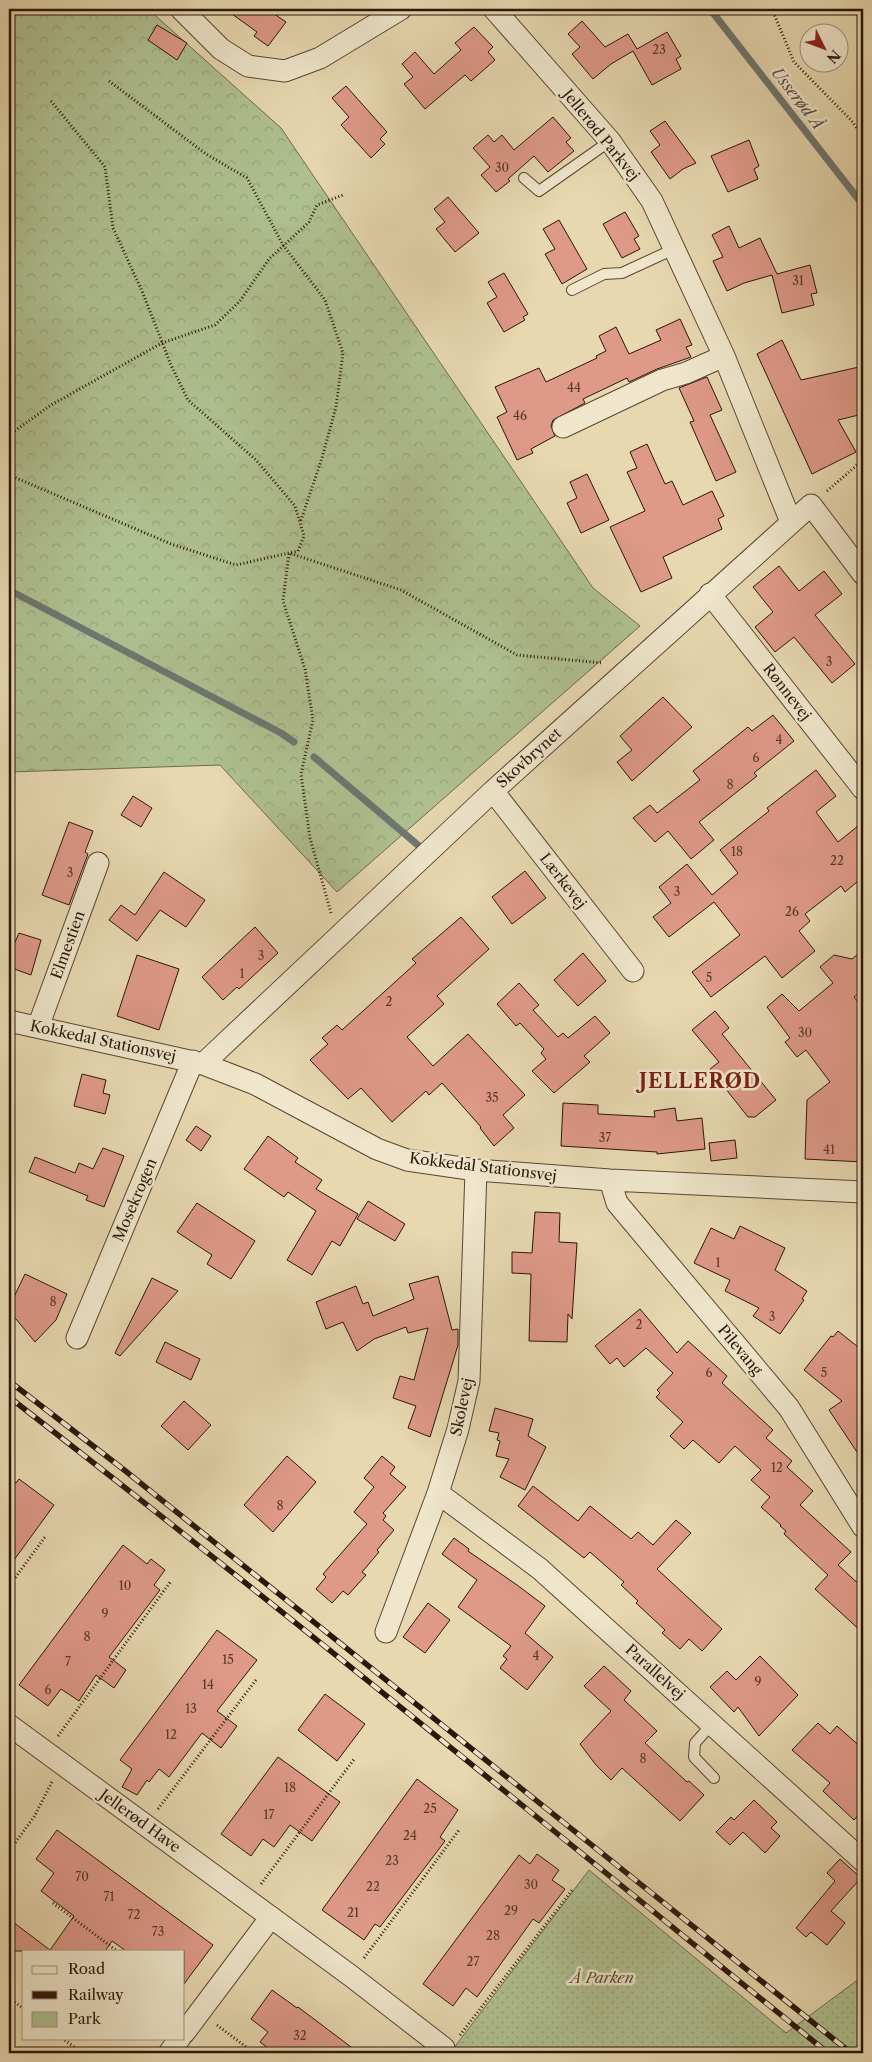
<svg xmlns="http://www.w3.org/2000/svg" width="872" height="2062" font-family="'Libre Caslon Text',serif">
<style>
.green{fill:url(#green-dots);stroke:#6d6b4c}
.forest{fill:url(#forest-crowns);stroke:#6d6b4c}
.lines{fill:none;stroke-linecap:round;stroke-linejoin:round}
.stream{stroke:#6e7771;stroke-width:7}
.building{fill:#de9989;stroke:#2b1609}
.service-casing{stroke:#5a4633;stroke-width:12}
.minor-casing{stroke:#5a4633;stroke-width:23}
.path{stroke:#2b1609;stroke-width:3;stroke-dasharray:1 2.5;stroke-linecap:butt}
.service{stroke:#efe6cc;stroke-width:10}
.minor{stroke:#efe6cc;stroke-width:21}
.rail-casing{stroke:#2b1609;stroke-width:5.5}
.rail{stroke:#efe6cc;stroke-width:4;stroke-dasharray:11;stroke-linecap:butt}
.labels{text-anchor:middle;stroke-width:5;stroke-linejoin:round;paint-order:stroke}
.number-label{font-size:12px;fill:#583729}
.street-label{font-size:15px;fill:#2b1609;stroke:#efe6cc}
.park-label{font-size:15px;font-style:italic;fill:#534932;stroke:#efe6cc}
.water-label{font-size:16px;font-style:italic;fill:#524e46;stroke:#efe6cc}
.district-label{font-size:20px;font-weight:bold;letter-spacing:1px;fill:#7a1f14;stroke:#efe6cc}
</style>
<defs>
<pattern id="green-dots" width="8" height="8" patternUnits="userSpaceOnUse" patternTransform="scale(1.25)"><rect width="8" height="8" fill="#afc090"/><path d="M2 2h.1M6 6h.1" fill="none" stroke="#97a47b" stroke-width="1.8" stroke-linecap="round"/></pattern>
<pattern id="forest-crowns" width="20" height="18" patternUnits="userSpaceOnUse" patternTransform="scale(1.25)"><rect width="20" height="18" fill="#afc090"/><path d="M2 6a3 3 0 1 1 6 0M12 15a3 3 0 1 1 6 0" fill="none" stroke="#97a47b"/></pattern>
</defs>
<rect width="100%" height="100%" fill="#e7d8b0"/>
<filter id="stains"><feTurbulence type="fractalNoise" baseFrequency=".004" numOctaves="4"/><feColorMatrix values="0 0 0 0 .2 0 0 0 0 .09 0 0 0 0 .02 0 0 0 .5 -.17"/></filter>
<radialGradient id="worn" r=".72"><stop offset=".6" stop-color="#630" stop-opacity="0"/><stop offset="1" stop-color="#630" stop-opacity=".3"/></radialGradient>
<!-- green -->
<path class="green" d="M 589,1870 L 786,2033 L 863,1976 L 863,2053 L 450,2053 Z"/>
<!-- forest -->
<path class="forest" d="M 9,9 L 148,9 L 281,128 L 593,588 L 640,626 L 337,892 L 220,765 L 9,772 Z"/>
<g class="lines">
<!-- stream -->
<path class="stream" d="M 710,9 L 863,205
M 9,590 L 281,733 L 294,742
M 314,757 L 419,846"/>
</g>
<!-- building -->
<path class="building" d="M 225,9 L 267,9 L 286,22 L 268,46 L 254,36 L 257,32 Z
M 582,21 L 605,47 L 628,34 L 637,49 L 667,32 L 681,56 L 676,59 L 681,69 L 652,85 L 633,51 L 611,64 L 593,79 L 572,54 L 580,47 L 568,34 Z
M 157,25 L 187,43 L 177,60 L 148,40 Z
M 474,27 L 493,47 L 488,52 L 495,60 L 471,81 L 465,75 L 425,109 L 404,84 L 413,77 L 402,64 L 415,52 L 434,74 L 461,50 L 455,43 Z
M 346,86 L 387,132 L 380,139 L 385,144 L 371,158 L 341,125 L 349,117 L 332,98 Z
M 553,117 L 571,138 L 566,142 L 574,151 L 548,172 L 534,156 L 508,179 L 510,181 L 496,192 L 481,175 L 490,167 L 473,148 L 488,135 L 494,142 L 502,135 L 514,150 Z
M 665,121 L 696,163 L 683,169 L 670,179 L 651,152 L 660,145 L 650,131 Z
M 749,140 L 759,166 L 754,169 L 758,179 L 728,192 L 711,156 Z
M 448,197 L 479,233 L 455,252 L 436,229 L 445,222 L 434,209 Z
M 625,212 L 639,236 L 634,239 L 640,249 L 622,258 L 603,224 Z
M 559,220 L 587,269 L 562,284 L 545,254 L 555,249 L 543,229 Z
M 729,226 L 739,248 L 760,238 L 777,274 L 810,265 L 817,293 L 811,294 L 814,305 L 782,313 L 772,275 L 744,283 L 727,291 L 713,261 L 723,257 L 712,235 Z
M 504,273 L 528,314 L 523,317 L 525,320 L 504,332 L 487,303 L 497,297 L 488,282 Z
M 680,319 L 692,345 L 686,347 L 691,357 L 657,369 L 629,382 L 627,378 L 583,399 L 585,403 L 553,420 L 551,426 L 555,436 L 531,449 L 533,453 L 517,460 L 497,417 L 507,412 L 495,387 L 539,368 L 546,382 L 597,358 L 596,356 L 606,351 L 599,336 L 616,327 L 629,354 L 661,340 L 656,330 Z
M 782,340 L 801,380 L 859,367 L 860,374 L 863,374 L 863,414 L 838,420 L 856,452 L 812,474 L 757,354 Z
M 707,377 L 722,410 L 710,415 L 736,472 L 716,481 L 690,422 L 694,421 L 679,388 Z
M 647,444 L 665,484 L 672,481 L 683,505 L 712,491 L 724,516 L 718,519 L 722,529 L 663,557 L 672,578 L 641,592 L 610,527 L 645,511 L 627,472 L 637,468 L 630,452 Z
M 587,474 L 609,520 L 581,533 L 567,503 L 577,498 L 570,482 Z
M 779,566 L 799,591 L 824,571 L 842,594 L 815,615 L 855,664 L 832,683 L 794,637 L 775,652 L 755,627 L 773,612 L 753,587 Z
M 663,697 L 692,727 L 632,781 L 617,762 L 632,750 L 620,736 Z
M 773,715 L 794,741 L 754,773 L 757,776 L 699,822 L 714,840 L 691,859 L 668,831 L 655,842 L 633,818 L 650,805 L 657,813 L 700,780 L 693,771 L 748,727 L 752,731 Z
M 816,770 L 836,796 L 816,812 L 838,842 L 863,822 L 863,877 L 845,892 L 841,886 L 805,914 L 810,921 L 799,931 L 815,951 L 782,978 L 765,956 L 711,997 L 692,972 L 740,935 L 714,902 L 669,937 L 653,917 L 671,903 L 659,887 L 687,864 L 712,895 L 738,873 L 720,850 L 769,811 L 767,808 Z
M 133,796 L 152,808 L 141,827 L 121,815 Z
M 69,822 L 93,831 L 85,852 L 88,854 L 69,905 L 42,895 Z
M 525,871 L 546,898 L 512,924 L 492,897 Z
M 164,872 L 205,900 L 186,927 L 160,910 L 137,941 L 109,920 L 121,905 L 135,915 Z
M 461,917 L 489,949 L 437,996 L 444,1004 L 407,1037 L 433,1066 L 468,1034 L 525,1095 L 503,1115 L 514,1128 L 494,1146 L 480,1128 L 481,1127 L 442,1083 L 429,1095 L 426,1091 L 392,1122 L 361,1088 L 348,1099 L 310,1060 L 328,1044 L 322,1038 L 337,1025 L 342,1030 L 416,963 L 412,959 Z
M 255,927 L 278,953 L 239,989 L 237,987 L 223,1000 L 202,977 Z
M 19,933 L 41,940 L 31,975 L 9,967 L 9,948 L 12,949 Z
M 863,950 L 863,990 L 854,997 L 863,1008 L 863,1162 L 805,1159 L 807,1100 L 830,1082 L 806,1050 L 797,1057 L 785,1042 L 790,1038 L 767,1007 L 782,994 L 799,1011 L 833,983 L 820,967 L 834,955 L 852,959 Z
M 583,953 L 606,981 L 578,1006 L 554,980 Z
M 137,955 L 179,969 L 159,1030 L 117,1016 Z
M 519,983 L 539,1005 L 533,1010 L 558,1037 L 563,1033 L 568,1038 L 595,1016 L 610,1033 L 584,1056 L 590,1062 L 554,1093 L 532,1071 L 546,1059 L 541,1053 L 544,1049 L 520,1023 L 516,1026 L 497,1004 Z
M 715,1011 L 729,1028 L 722,1034 L 776,1100 L 755,1117 L 748,1117 L 710,1069 L 719,1062 L 692,1030 Z
M 82,1074 L 106,1080 L 103,1093 L 110,1095 L 105,1114 L 74,1106 Z
M 563,1103 L 598,1105 L 598,1114 L 655,1117 L 654,1111 L 675,1108 L 677,1121 L 702,1118 L 705,1149 L 657,1154 L 657,1152 L 561,1146 Z
M 196,1126 L 211,1136 L 201,1151 L 186,1140 Z
M 268,1136 L 298,1158 L 295,1162 L 322,1180 L 316,1189 L 358,1214 L 340,1246 L 332,1241 L 312,1275 L 287,1260 L 316,1211 L 288,1192 L 284,1197 L 244,1169 Z
M 735,1140 L 737,1158 L 711,1161 L 709,1143 Z
M 103,1148 L 124,1156 L 104,1207 L 86,1200 L 88,1196 L 29,1172 L 35,1157 L 75,1173 L 79,1163 L 93,1169 Z
M 368,1201 L 405,1224 L 395,1241 L 357,1219 Z
M 197,1203 L 255,1241 L 231,1279 L 207,1264 L 212,1255 L 177,1232 Z
M 535,1212 L 560,1213 L 559,1242 L 577,1243 L 572,1319 L 568,1314 L 567,1342 L 529,1341 L 531,1274 L 512,1273 L 512,1252 L 532,1253 Z
M 740,1226 L 785,1248 L 775,1270 L 807,1291 L 802,1299 L 804,1300 L 780,1334 L 753,1316 L 759,1308 L 725,1291 L 730,1280 L 694,1263 L 711,1228 L 734,1239 Z
M 25,1274 L 67,1294 L 56,1320 L 35,1342 L 16,1319 L 9,1313 L 9,1294 L 14,1297 Z
M 438,1276 L 452,1330 L 458,1329 L 458,1345 L 430,1437 L 408,1428 L 416,1406 L 393,1398 L 400,1376 L 414,1380 L 428,1328 L 408,1333 L 406,1327 L 374,1339 L 357,1351 L 343,1322 L 326,1329 L 316,1302 L 356,1286 L 363,1304 L 368,1302 L 373,1316 L 414,1299 L 409,1284 Z
M 152,1278 L 178,1291 L 120,1356 L 115,1353 Z
M 640,1309 L 677,1353 L 688,1341 L 727,1376 L 722,1383 L 773,1430 L 766,1438 L 792,1461 L 787,1467 L 813,1491 L 800,1505 L 851,1552 L 838,1565 L 863,1588 L 863,1633 L 815,1589 L 828,1575 L 784,1534 L 786,1531 L 780,1526 L 781,1525 L 761,1507 L 770,1497 L 751,1480 L 761,1470 L 735,1446 L 719,1463 L 693,1440 L 684,1449 L 670,1436 L 683,1422 L 656,1397 L 660,1393 L 657,1390 L 673,1373 L 646,1348 L 624,1367 L 617,1358 L 610,1364 L 595,1346 Z
M 838,1331 L 863,1351 L 863,1461 L 829,1410 L 842,1401 L 804,1370 L 831,1336 L 833,1337 Z
M 165,1342 L 200,1359 L 191,1380 L 156,1362 Z
M 184,1401 L 211,1425 L 188,1450 L 161,1426 Z
M 495,1408 L 533,1419 L 528,1436 L 546,1447 L 525,1490 L 500,1477 L 509,1459 L 496,1456 L 500,1441 L 497,1440 L 499,1433 L 489,1431 Z
M 287,1456 L 316,1482 L 273,1532 L 244,1505 Z
M 382,1456 L 395,1467 L 390,1474 L 406,1487 L 383,1513 L 386,1516 L 383,1520 L 394,1530 L 377,1550 L 379,1552 L 362,1572 L 366,1575 L 348,1595 L 343,1591 L 332,1603 L 316,1589 L 326,1577 L 323,1574 L 367,1524 L 354,1512 L 374,1487 L 364,1478 Z
M 9,1477 L 16,1483 L 19,1479 L 54,1505 L 9,1567 Z
M 533,1486 L 578,1521 L 590,1506 L 631,1539 L 638,1532 L 653,1545 L 676,1520 L 691,1533 L 657,1569 L 722,1629 L 702,1651 L 689,1639 L 680,1649 L 662,1633 L 665,1630 L 636,1603 L 638,1601 L 621,1585 L 624,1582 L 590,1552 L 584,1558 L 518,1506 Z
M 454,1538 L 469,1549 L 468,1551 L 517,1585 L 545,1606 L 525,1633 L 553,1657 L 527,1690 L 500,1668 L 507,1659 L 503,1656 L 511,1646 L 458,1607 L 477,1580 L 442,1554 Z
M 123,1545 L 147,1564 L 151,1559 L 165,1570 L 154,1585 L 160,1590 L 109,1657 L 126,1670 L 114,1688 L 96,1675 L 79,1701 L 61,1689 L 48,1706 L 19,1685 Z
M 428,1603 L 450,1620 L 425,1653 L 403,1637 Z
M 217,1630 L 257,1660 L 217,1711 L 237,1726 L 221,1748 L 202,1733 L 169,1777 L 159,1769 L 149,1782 L 147,1780 L 137,1795 L 122,1787 L 132,1769 L 120,1760 Z
M 760,1656 L 798,1695 L 759,1736 L 738,1707 L 734,1712 L 710,1687 L 727,1671 L 736,1680 Z
M 604,1666 L 631,1691 L 624,1700 L 657,1731 L 645,1743 L 687,1782 L 689,1781 L 704,1795 L 680,1821 L 622,1768 L 611,1780 L 596,1765 L 580,1744 L 611,1711 L 584,1686 Z
M 325,1694 L 365,1724 L 337,1761 L 298,1730 Z
M 818,1723 L 830,1734 L 837,1726 L 863,1749 L 863,1810 L 854,1820 L 823,1791 L 830,1783 L 792,1750 Z
M 278,1757 L 340,1802 L 312,1841 L 290,1825 L 274,1847 L 263,1839 L 251,1856 L 221,1834 Z
M 417,1779 L 458,1810 L 440,1837 L 445,1841 L 380,1927 L 375,1924 L 364,1940 L 322,1910 Z
M 754,1800 L 777,1822 L 771,1828 L 780,1836 L 765,1853 L 743,1832 L 730,1845 L 716,1832 L 731,1817 L 734,1820 Z
M 57,1830 L 213,1945 L 184,1984 L 184,1951 L 126,1951 L 112,1941 L 105,1951 L 9,1951 L 9,1919 L 50,1950 L 74,1916 L 41,1891 L 54,1873 L 36,1859 Z
M 537,1854 L 559,1870 L 552,1880 L 565,1889 L 539,1923 L 533,1919 L 477,1997 L 466,1988 L 453,2006 L 423,1984 L 519,1855 L 530,1864 Z
M 840,1859 L 861,1878 L 831,1911 L 845,1923 L 827,1945 L 811,1932 L 806,1937 L 796,1928 L 835,1881 L 827,1873 Z
M 272,1990 L 297,2008 L 298,2007 L 359,2053 L 275,2053 L 260,2042 L 268,2032 L 251,2019 Z"/>
<g class="lines">
<!-- service casing -->
<g class="service-casing">
<path id="service" d="M 524,178 L 539,191 L 610,141
M 572,290 L 604,274 L 622,273 L 674,249
M 712,1724 L 695,1743 L 694,1757 L 714,1778"/>
</g>
<!-- minor casing -->
<g class="minor-casing">
<path id="minor" d="M 181,9 L 221,49 L 248,66 L 285,71 L 320,58 L 401,9
M 494,9 L 610,141 L 652,201 L 724,356 L 791,522
M 563,427 L 662,380 L 686,373 L 724,356
M 710,594 L 863,789
M 493,791 L 633,971
M 9,1021 L 203,1064 L 255,1084 L 377,1149 L 407,1160 L 476,1170 L 610,1180 L 863,1192
M 38,1027 L 98,863
M 203,1064 L 493,791 L 811,505 L 863,574
M 610,1180 L 617,1203 L 789,1408 L 863,1527
M 77,1338 L 193,1061
M 438,1493 L 540,1569 L 863,1861
M 386,1632 L 438,1493 L 458,1429 L 469,1381 L 476,1170
M 9,1725 L 351,1976 L 444,2048
M 184,2033 L 271,1917
M 169,2053 L 180,2038"/>
</g>
<!-- path -->
<path class="path" d="M 772,9 L 794,62 L 851,120 L 863,137
M 109,81 L 206,154 L 247,178 L 283,245 L 325,300 L 343,353 L 336,407 L 322,458 L 300,523
M 9,435 L 51,405 L 162,343 L 215,325 L 240,301 L 269,259 L 309,222 L 317,205 L 343,195
M 9,475 L 171,544 L 236,565 L 298,551 L 304,536 L 295,506 L 256,460 L 188,400 L 171,365 L 142,291 L 113,228 L 105,167 L 51,101
M 827,491 L 863,460
M 331,913 L 310,838 L 301,774 L 313,720 L 305,669 L 283,601 L 289,553 L 401,590 L 517,655 L 603,663
M 9,1586 L 45,1537
M 58,1736 L 171,1581
M 158,1809 L 256,1680
M 9,1851 L 34,1817 L 52,1782
M 261,1884 L 355,1758
M 53,1903 L 117,1951
M 364,1958 L 459,1830
M 9,1998 L 24,2009
M 217,2025 L 254,2053
M 460,2035 L 573,1889
M 62,2038 L 82,2053"/>
<!-- service -->
<use href="#service" class="service"/>
<!-- minor -->
<use href="#minor" class="minor"/>
<!-- rail casing -->
<g class="rail-casing">
<path id="rail" d="M 9,1381 L 123,1469 L 851,2053
M 9,1397 C 285,1611 556,1833 828,2053"/>
</g>
<!-- rail -->
<use href="#rail" class="rail"/>
</g>
<g class="labels">
<!-- number labels -->
<g class="number-label">
<text x="659" y="54">23</text>
<text x="502" y="172">30</text>
<text x="798" y="285">31</text>
<text x="574" y="392">44</text>
<text x="520" y="420">46</text>
<text x="829" y="666">3</text>
<text x="779" y="744">4</text>
<text x="756" y="762">6</text>
<text x="730" y="789">8</text>
<text x="737" y="856">18</text>
<text x="837" y="865">22</text>
<text x="70" y="877">3</text>
<text x="677" y="896">3</text>
<text x="792" y="916">26</text>
<text x="261" y="960">3</text>
<text x="242" y="978">1</text>
<text x="709" y="982">5</text>
<text x="389" y="1006">2</text>
<text x="805" y="1037">30</text>
<text x="492" y="1102">35</text>
<text x="605" y="1142">37</text>
<text x="829" y="1154">41</text>
<text x="718" y="1267">1</text>
<text x="53" y="1306">8</text>
<text x="772" y="1321">3</text>
<text x="639" y="1329">2</text>
<text x="709" y="1377">6</text>
<text x="824" y="1377">5</text>
<text x="777" y="1472">12</text>
<text x="280" y="1510">8</text>
<text x="125" y="1590">10</text>
<text x="105" y="1618">9</text>
<text x="87" y="1641">8</text>
<text x="536" y="1660">4</text>
<text x="228" y="1664">15</text>
<text x="68" y="1666">7</text>
<text x="758" y="1686">9</text>
<text x="208" y="1689">14</text>
<text x="48" y="1694">6</text>
<text x="191" y="1713">13</text>
<text x="171" y="1739">12</text>
<text x="643" y="1763">8</text>
<text x="290" y="1792">18</text>
<text x="430" y="1813">25</text>
<text x="269" y="1819">17</text>
<text x="410" y="1840">24</text>
<text x="392" y="1865">23</text>
<text x="82" y="1881">70</text>
<text x="531" y="1889">30</text>
<text x="373" y="1891">22</text>
<text x="109" y="1901">71</text>
<text x="511" y="1915">29</text>
<text x="353" y="1917">21</text>
<text x="134" y="1919">72</text>
<text x="158" y="1936">73</text>
<text x="493" y="1940">28</text>
<text x="473" y="1966">27</text>
<text x="300" y="2040">32</text>
</g>
<!-- street labels -->
<g class="street-label">
<text transform="translate(601 135) rotate(51)" y="5">Jellerød Parkvej</text>
<text transform="translate(787 692) rotate(52)" y="5">Rønnevej</text>
<text transform="translate(529 758) rotate(-42)" y="5">Skovbrynet</text>
<text transform="translate(563 881) rotate(52)" y="5">Lærkevej</text>
<text transform="translate(68 945) rotate(-70)" y="5">Elmestien</text>
<text transform="translate(103 1041) rotate(12)" y="5">Kokkedal Stationsvej</text>
<text transform="translate(483 1167) rotate(7)" y="5">Kokkedal Stationsvej</text>
<text transform="translate(135 1200) rotate(-67)" y="5">Mosekrogen</text>
<text transform="translate(740 1350) rotate(50)" y="5">Pilevang</text>
<text transform="translate(462 1407) rotate(-78)" y="5">Skolevej</text>
<text transform="translate(655 1672) rotate(42)" y="5">Parallelvej</text>
<text transform="translate(140 1821) rotate(36)" y="5">Jellerød Have</text>
</g>
<!-- park labels -->
<g class="park-label">
<text x="602" y="1983">Å Parken</text>
</g>
<!-- water labels -->
<g class="water-label">
<text transform="translate(798 98) rotate(52)" y="6">Usserød Å</text>
</g>
<!-- district labels -->
<g class="district-label">
<text x="700" y="1088">JELLERØD</text>
</g>
</g>
<!-- margin -->
<rect width="872" height="2062" fill="none" stroke="#e7d8b0" stroke-width="30"/>
<rect x="10" y="10" width="852" height="2042" fill="none" stroke="#2b1609" stroke-width="2.5"/>
<rect x="15" y="15" width="842" height="2032" fill="none" stroke="#2b1609"/>
<!-- legend -->
<rect x="22" y="1950" width="162" height="90" fill="#efe6cc" stroke="#a1937e"/>
<rect x="32" y="1966" width="25" height="8" fill="#efe6cc" stroke="#a1937e"/>
<text x="68" y="1974" font-size="15" fill="#2b1609">Road</text>
<rect x="32" y="1991" width="25" height="8" fill="#2b1609" stroke="#a1937e"/>
<text x="68" y="2000" font-size="15" fill="#2b1609">Railway</text>
<rect x="32" y="2012" width="25" height="15" fill="#afc090" stroke="#a1937e"/>
<text x="68" y="2024" font-size="15" fill="#2b1609">Park</text>
<!-- north arrow -->
<g transform="translate(824 48) rotate(132)"><circle r="24" fill="#efe6cc" stroke="#a1937e"/>
<path d="M0-4L9 19L0 12L-9 19Z" fill="#8f2418"/>
<text y="-8" font-size="14" font-weight="bold" text-anchor="middle" fill="#2b1609">N</text>
</g>
<rect width="100%" height="100%" filter="url(#stains)"/>
<rect width="100%" height="100%" fill="url(#worn)"/>
</svg>
